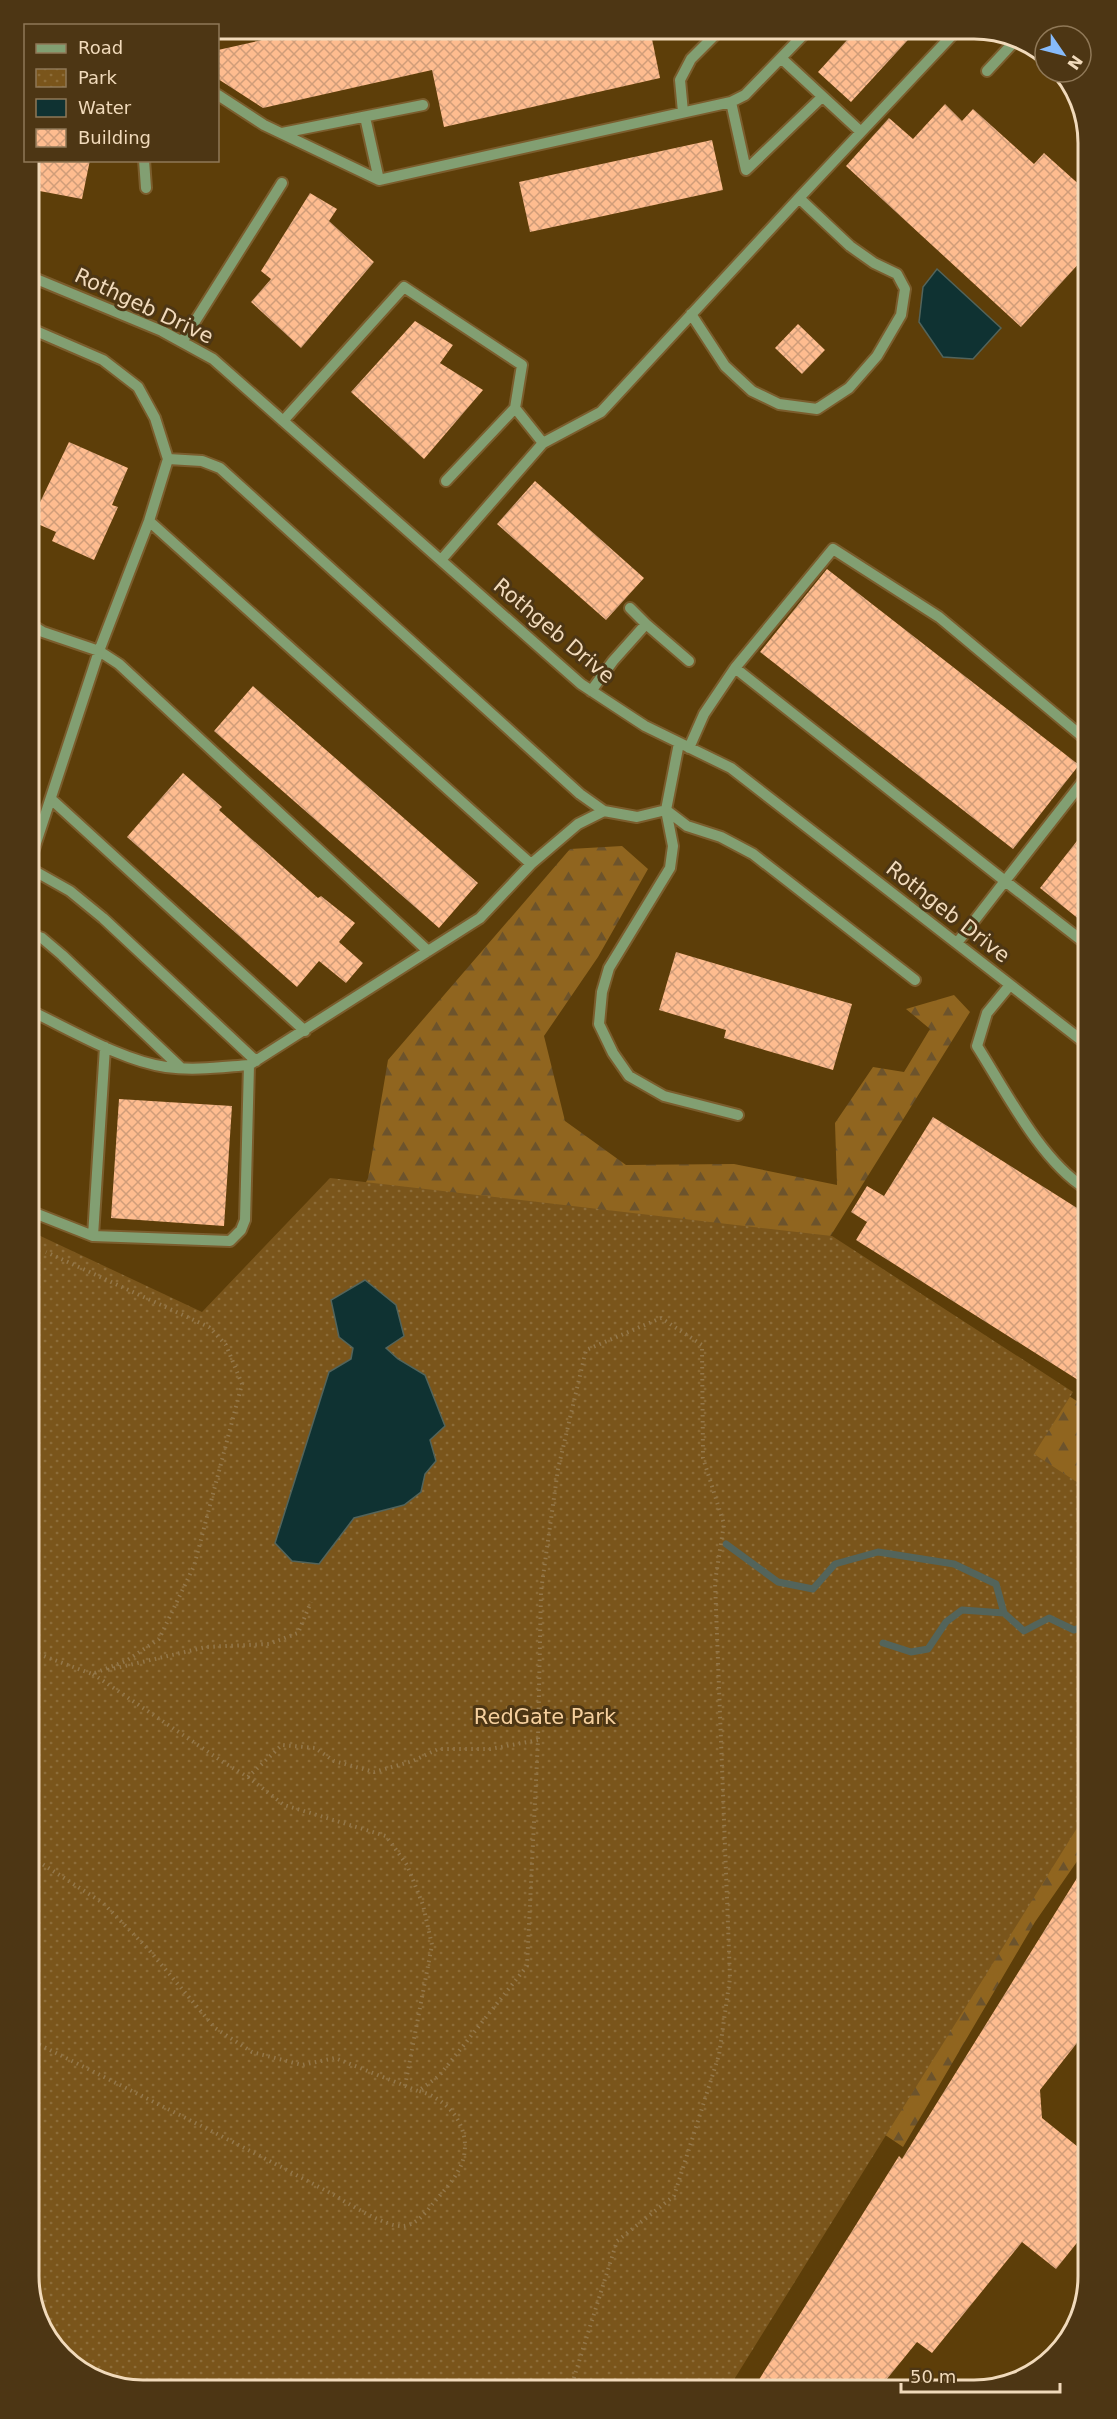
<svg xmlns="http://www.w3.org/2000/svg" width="1117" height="2419" font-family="'DejaVu Sans',sans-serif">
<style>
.forest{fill:url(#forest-firs)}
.park{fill:url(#park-dots)}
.water{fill:#0f3232;stroke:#53645b;stroke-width:1.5}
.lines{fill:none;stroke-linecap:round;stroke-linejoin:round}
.stream{stroke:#53645b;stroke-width:7}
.building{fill:url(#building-cross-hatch)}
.minor-casing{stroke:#7b5d2d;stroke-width:14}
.path{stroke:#93774a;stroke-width:4;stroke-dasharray:1.5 4.5;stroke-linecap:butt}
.minor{stroke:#829f72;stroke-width:10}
.labels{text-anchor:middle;stroke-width:6;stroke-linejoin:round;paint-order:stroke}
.street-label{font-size:21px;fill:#f1dabb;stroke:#4d3614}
.park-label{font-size:21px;fill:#f6d09e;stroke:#4d3614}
.rim{fill:none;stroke:#f1dabb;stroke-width:3}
</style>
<defs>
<pattern id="forest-firs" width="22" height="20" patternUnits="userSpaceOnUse" patternTransform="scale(1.5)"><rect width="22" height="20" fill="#90651f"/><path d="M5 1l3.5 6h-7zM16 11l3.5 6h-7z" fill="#6c532c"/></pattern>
<pattern id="park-dots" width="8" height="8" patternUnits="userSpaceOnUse" patternTransform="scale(1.5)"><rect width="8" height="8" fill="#7a551b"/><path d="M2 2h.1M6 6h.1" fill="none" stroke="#8d6d3a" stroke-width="1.8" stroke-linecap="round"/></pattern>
<pattern id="building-cross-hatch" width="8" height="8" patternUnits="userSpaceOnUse" patternTransform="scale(1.5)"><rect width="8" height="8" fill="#febc8f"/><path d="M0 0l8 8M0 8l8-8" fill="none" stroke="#d09d79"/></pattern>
</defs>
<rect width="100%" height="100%" fill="#5d3e09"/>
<!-- forest -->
<path class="forest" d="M 622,846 L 648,869 L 598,957 L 544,1036 L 565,1121 L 626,1165 L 734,1164 L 837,1185 L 835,1123 L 873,1067 L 904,1072 L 930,1029 L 906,1009 L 954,995 L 970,1012 L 828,1240 L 1086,1407 L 1087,1847 L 1035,1922 L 903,2147 L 869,2124 L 341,1235 L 368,1178 L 388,1060 L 570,849 Z"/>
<!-- park -->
<path class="park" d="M 330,1178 L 832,1236 L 1073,1392 L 1034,1454 L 1086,1488 L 1087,1812 L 730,2386 L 135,2390 L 73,2367 L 35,2313 L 32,1232 L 202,1312 Z"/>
<!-- water -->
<path class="water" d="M 937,269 L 1001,328 L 973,359 L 943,357 L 919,322 L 923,287 Z
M 365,1280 L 396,1305 L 404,1336 L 386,1348 L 398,1359 L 425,1375 L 445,1426 L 430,1440 L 436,1461 L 425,1474 L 421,1492 L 404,1505 L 354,1518 L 319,1564 L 292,1561 L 275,1543 L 329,1372 L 351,1359 L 353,1348 L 339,1337 L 331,1300 Z"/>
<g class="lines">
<!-- stream -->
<path class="stream" d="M 726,1544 L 778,1582 L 813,1589 L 835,1564 L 878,1552 L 954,1564 L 996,1584 L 1004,1613 L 1024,1631 L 1049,1618 L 1074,1630 L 1087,1625
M 883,1643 L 911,1652 L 928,1649 L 946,1622 L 962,1610 L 1004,1613"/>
</g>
<!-- building -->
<path class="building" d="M 311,29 L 650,29 L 660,78 L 444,127 L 432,70 L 263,108 L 218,79 L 218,50 Z
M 857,29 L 918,29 L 851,102 L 818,72 Z
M 945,104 L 962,121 L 973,109 L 1034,164 L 1044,153 L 1083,188 L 1083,259 L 1021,327 L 846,166 L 889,118 L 913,139 Z
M 712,140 L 723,190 L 530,232 L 519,182 Z
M 29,160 L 90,160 L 82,199 L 29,189 Z
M 310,193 L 337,209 L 329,221 L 374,262 L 301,348 L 251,302 L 271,279 L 261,271 Z
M 415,321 L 453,345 L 440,363 L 483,390 L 424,459 L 351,392 Z
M 798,324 L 825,350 L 802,374 L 775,348 Z
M 69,442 L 128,468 L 112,505 L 118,507 L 94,560 L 52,541 L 56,532 L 31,521 Z
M 535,481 L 644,578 L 606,620 L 497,524 Z
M 827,569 L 1079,765 L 1013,849 L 760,652 Z
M 253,686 L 478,883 L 439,928 L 214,731 Z
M 183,773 L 222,807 L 219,810 L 318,898 L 321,896 L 355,923 L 339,942 L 363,963 L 346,983 L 319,961 L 297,987 L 127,837 Z
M 1084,832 L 1084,838 L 1085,924 L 1040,888 Z
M 676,952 L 852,1004 L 833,1070 L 724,1038 L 726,1030 L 659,1010 Z
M 119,1099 L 232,1106 L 224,1226 L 111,1218 Z
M 933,1117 L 1085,1213 L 1086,1385 L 856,1240 L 867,1222 L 851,1212 L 867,1186 L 884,1196 Z
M 1087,1862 L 1088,2029 L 1040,2090 L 1042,2118 L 1088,2155 L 1088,2229 L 1056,2269 L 1022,2242 L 932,2353 L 917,2342 L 882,2385 L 755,2386 L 899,2156 L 902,2159 Z"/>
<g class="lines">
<!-- minor casing -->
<g class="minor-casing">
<path id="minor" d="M 781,58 L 861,132
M 987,71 L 1015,41
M 218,95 L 264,125 L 379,180 L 731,102 L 745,95 L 809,29
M 731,102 L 746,170 L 822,97
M 683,112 L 680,80 L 691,59 L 721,29
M 365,117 L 379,180
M 282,133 L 423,105
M 144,160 L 146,188
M 29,276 L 162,331 L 213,359 L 581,684 L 645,726 L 731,768 L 1085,1043
M 691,314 L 725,366 L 752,391 L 779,404 L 817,409 L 849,388 L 877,356 L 901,315 L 905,289 L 897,274 L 874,263 L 850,246 L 799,198
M 29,328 L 103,360 L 138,387 L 155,418 L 168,459 L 149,521 L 99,651 L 31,858
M 182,342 L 282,183
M 283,421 L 404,287 L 522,365 L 515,408
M 168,459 L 202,461 L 220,468 L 580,794 L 604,811 L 637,817 L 666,810 L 679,743
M 446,481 L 515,408 L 543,443
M 149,521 L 531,864
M 441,560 L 543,443 L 601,412 L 799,198 L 958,29
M 630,608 L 646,624
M 30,624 L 43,632 L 99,651 L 119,664 L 428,951
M 735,668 L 833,549 L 939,617 L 1084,738
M 591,691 L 613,661 L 646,624 L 689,661
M 689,748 L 704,714 L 735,668 L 1005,881 L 1084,780
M 51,799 L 305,1031
M 31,869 L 70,891 L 103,918 L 256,1061
M 31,934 L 42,938 L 62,955 L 180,1067
M 957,943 L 1005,881 L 1085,943
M 1010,985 L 987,1013 L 977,1046 C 1005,1090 1041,1161 1085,1188
M 31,1011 C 71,1030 123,1061 166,1067 C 194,1071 222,1067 249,1065 L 480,918 L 531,864 L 578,824 L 604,811
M 105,1047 L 93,1236 L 230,1241 L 241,1230 L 245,1220 L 249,1065
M 738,1115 L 664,1096 L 629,1076 L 613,1053 L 599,1024 L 602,992 L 609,968 L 670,868 L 673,846 L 666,810 L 687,826 L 721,837 L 753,854 L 915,980
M 32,1212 L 93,1236"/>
</g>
<!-- path -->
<path class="path" d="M 33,1652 L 92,1674 L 126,1661 L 159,1639 L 194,1566 L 242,1384 L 226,1345 L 209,1327 L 46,1252
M 108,1670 L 206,1647 L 269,1644 L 298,1633 L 311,1602
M 93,1674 L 223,1762 L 248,1777 L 282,1745 L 315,1748 L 334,1761 L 374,1772 L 413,1761 L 438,1749 L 490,1749 L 538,1740
M 248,1777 L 284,1805 L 386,1836 L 407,1865 L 423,1905 L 432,1945 L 405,2086
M 33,1858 L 103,1903 L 149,1950 L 215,2028 L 252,2052 L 302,2065 L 335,2058 L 418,2091 L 439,2076 L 527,1966 L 538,1740 L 541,1591 L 558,1469 L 586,1350 L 661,1318 L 702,1345 L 703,1458 L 724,1524 L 715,1582 L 730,1978 L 719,2055 L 674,2196 L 617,2241 L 571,2387
M 34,2042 C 134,2092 235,2142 334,2195 C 349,2204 387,2228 404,2226 C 418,2224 427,2211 435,2201 C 445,2190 459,2174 463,2160 C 472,2128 449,2099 419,2091"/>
<!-- minor -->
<use href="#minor" class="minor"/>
</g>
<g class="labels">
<!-- street labels -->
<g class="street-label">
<text transform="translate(144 306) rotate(25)" y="7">Rothgeb Drive</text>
<text transform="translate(554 631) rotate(40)" y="7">Rothgeb Drive</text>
<text transform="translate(948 912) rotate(38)" y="7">Rothgeb Drive</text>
</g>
<!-- park labels -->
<g class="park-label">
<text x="545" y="1724">RedGate Park</text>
</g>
</g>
<!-- crop -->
<path d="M0 0H1117V2419H0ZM143 39H974A104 104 0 0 1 1078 143V2276A104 104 0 0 1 974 2380H143A104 104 0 0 1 39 2276V143A104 104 0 0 1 143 39Z" fill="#4d3614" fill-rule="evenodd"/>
<path class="rim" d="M143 39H974A104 104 0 0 1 1078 143V2276A104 104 0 0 1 974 2380H143A104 104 0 0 1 39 2276V143A104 104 0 0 1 143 39Z"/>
<!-- legend -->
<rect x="24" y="24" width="195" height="138" fill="#4d3614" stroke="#8f7857" stroke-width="1.5"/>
<rect x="36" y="44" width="30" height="9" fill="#829f72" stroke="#8f7857" stroke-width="1.5"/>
<text x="78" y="54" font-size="18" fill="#f1dabb">Road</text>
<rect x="36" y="69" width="30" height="18" fill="url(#park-dots)" stroke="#8f7857" stroke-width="1.5"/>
<text x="78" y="84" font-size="18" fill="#f1dabb">Park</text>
<rect x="36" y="99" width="30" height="18" fill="#0f3232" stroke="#8f7857" stroke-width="1.5"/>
<text x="78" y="114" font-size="18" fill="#f1dabb">Water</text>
<rect x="36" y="129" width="30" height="18" fill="url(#building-cross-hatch)" stroke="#8f7857" stroke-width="1.5"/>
<text x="78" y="144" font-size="18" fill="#f1dabb">Building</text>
<!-- north arrow -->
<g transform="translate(1063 54) rotate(125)"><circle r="28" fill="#4d3614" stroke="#8f7857" stroke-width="1.5"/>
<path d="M0-4.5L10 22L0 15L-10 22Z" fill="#87bbfb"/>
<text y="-9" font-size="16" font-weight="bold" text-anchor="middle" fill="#f1dabb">N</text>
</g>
<!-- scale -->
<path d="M901 2383v9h159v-9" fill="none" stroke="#f1dabb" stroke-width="3"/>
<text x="910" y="2383" font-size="18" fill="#f1dabb" stroke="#4d3614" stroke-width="4.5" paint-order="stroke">50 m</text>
</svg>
